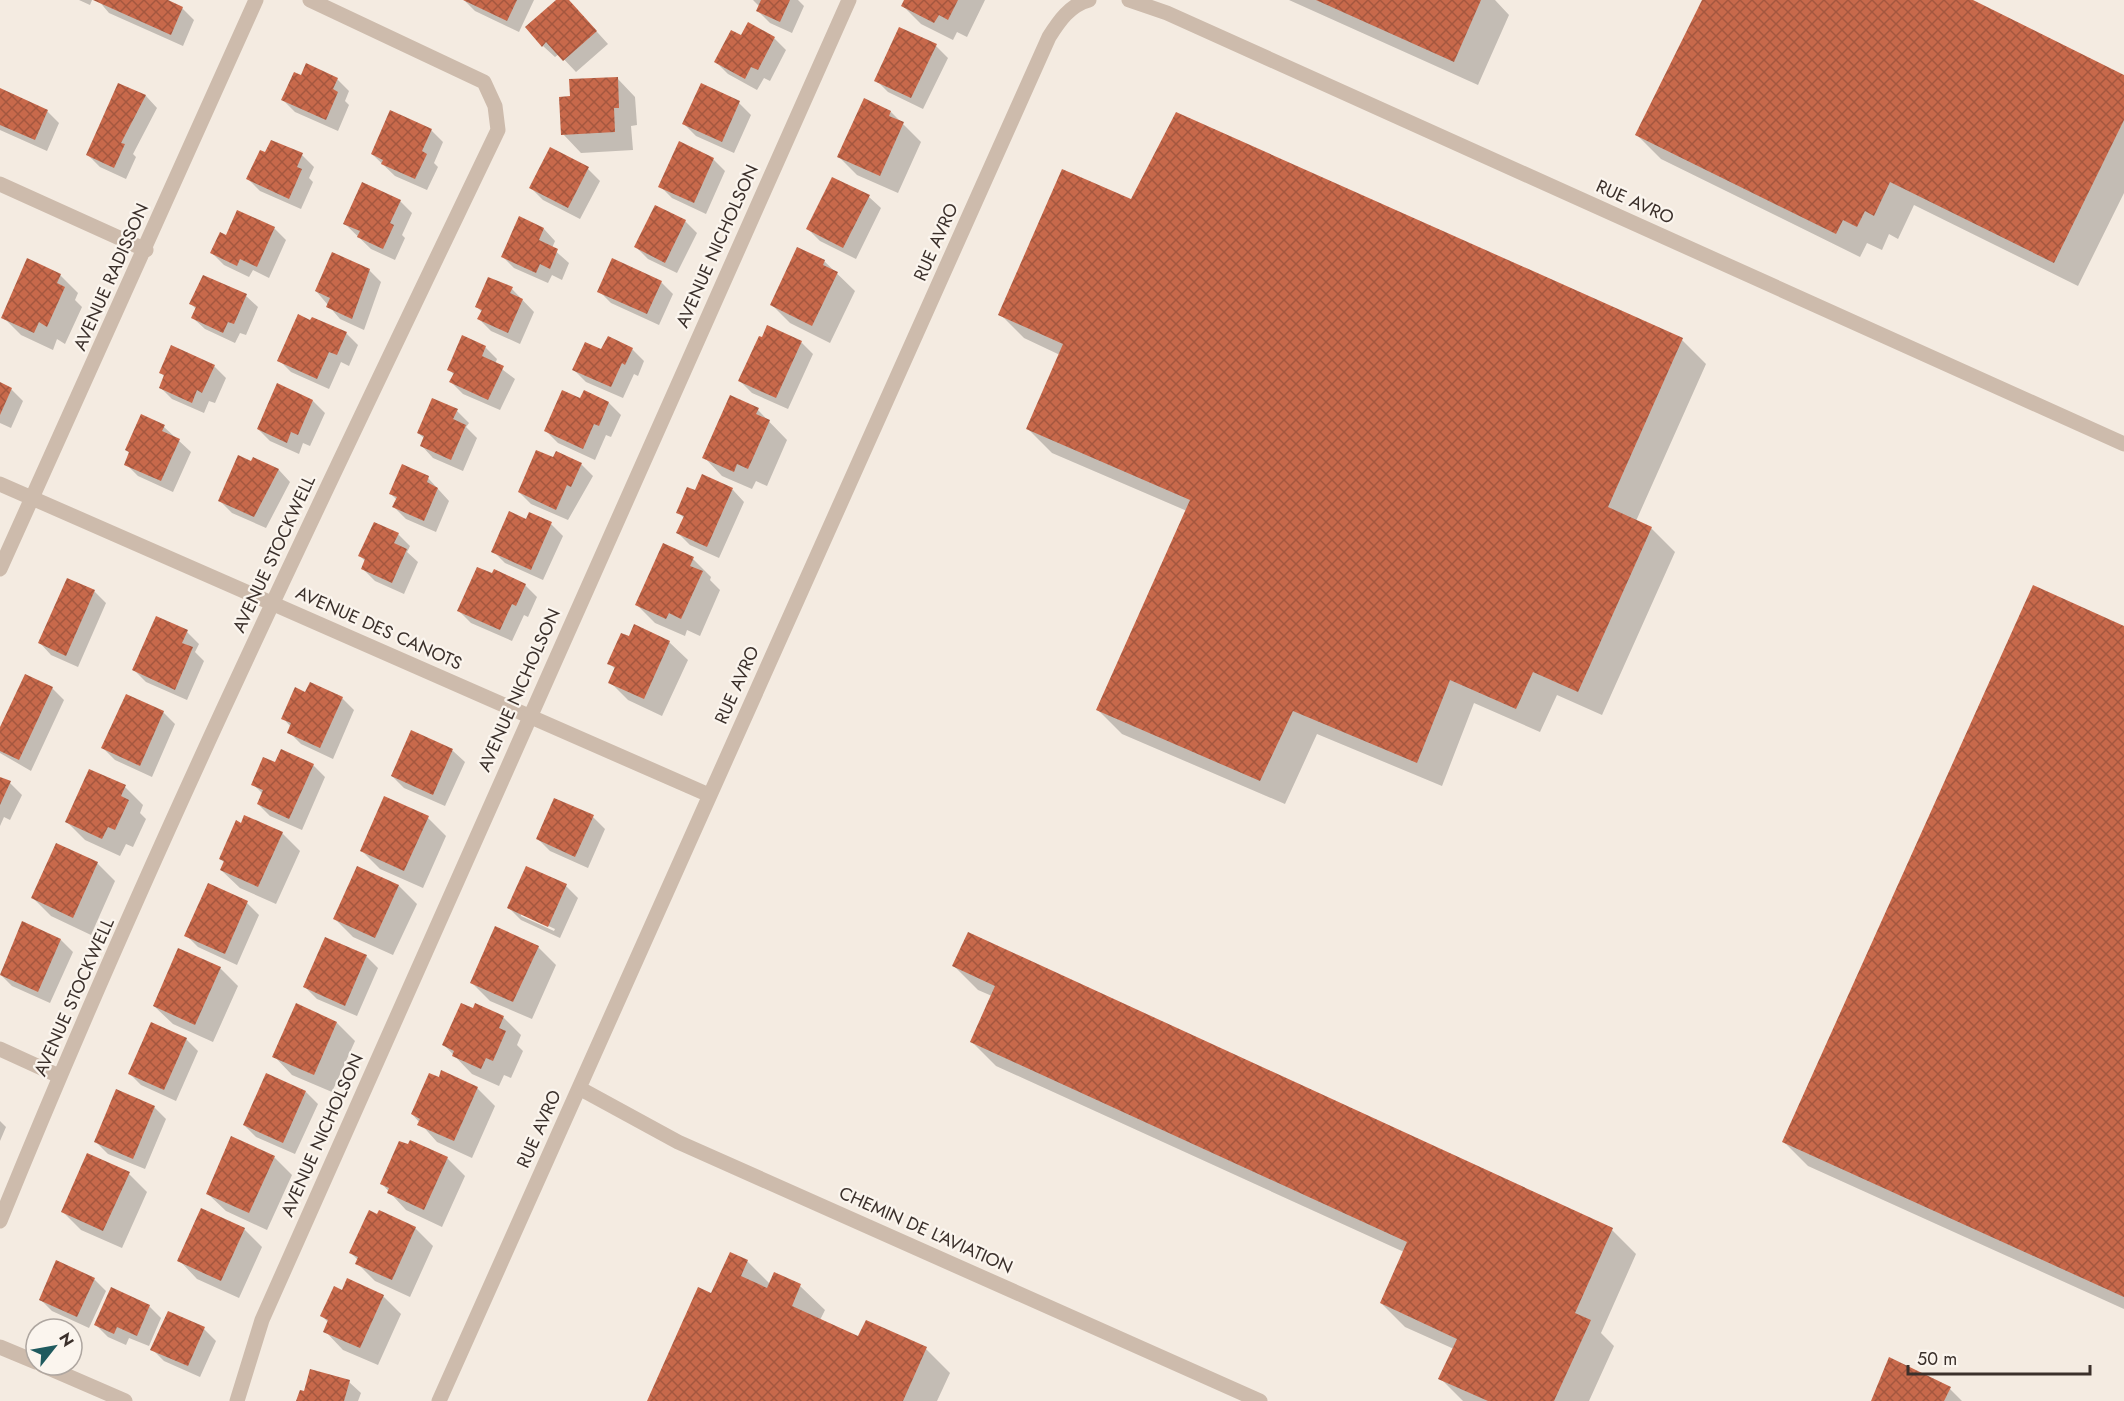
<svg xmlns="http://www.w3.org/2000/svg" width="2124" height="1401" font-family="Jost,sans-serif">
<style>
.shadow{fill:#0003;fill-rule:evenodd}
.building{fill:url(#building-cross-hatch)}
.lines{fill:none;stroke-linecap:round;stroke-linejoin:round}
.street{stroke:#cdbbac;stroke-width:15}
.labels{text-anchor:middle;stroke-width:4.5;stroke-linejoin:round;paint-order:stroke}
.street-label{font-size:18px;fill:#3b302b;stroke:#fbf5ee}
</style>
<defs>
<pattern id="building-cross-hatch" width="8" height="8" patternUnits="userSpaceOnUse" patternTransform="scale(1.5)"><rect width="8" height="8" fill="#c8694b"/><path d="M0 0l8 8M0 8l8-8" fill="none" stroke="#a4573f"/></pattern>
</defs>
<rect width="100%" height="100%" fill="#f4ebe1"/>
<!-- shadow -->
<path class="shadow" d="M 79,0 L 92,0 L 90,5 Z
M 98,0 L 164,0 L 182,8 L 194,20 L 183,46 L 109,13 Z
M 464,0 L 534,0 L 519,32 L 475,11 Z
M 558,0 L 568,0 L 608,44 L 576,72 L 559,54 L 555,57 L 543,46 Z
M 753,0 L 798,0 L 804,6 L 792,33 L 770,23 L 758,11 L 759,6 Z
M 906,0 L 985,0 L 967,37 L 957,32 L 953,40 L 921,24 L 903,6 Z
M 1289,0 L 1495,0 L 1509,15 L 1478,85 Z
M 1704,0 L 1969,0 L 2124,77 L 2124,193 L 2078,286 L 1914,205 L 1898,239 L 1889,234 L 1882,250 L 1867,243 L 1860,257 L 1661,159 L 1637,135 Z
M 742,37 L 774,38 L 786,50 L 770,81 L 764,78 L 757,90 L 728,74 L 716,62 Z
M 936,46 L 948,58 L 923,109 L 888,92 L 876,80 Z
M 301,77 L 337,79 L 349,91 L 345,101 L 349,105 L 338,131 L 295,112 L 283,100 Z
M 617,78 L 635,97 L 637,125 L 631,126 L 633,150 L 581,153 L 563,134 L 571,98 Z
M 119,85 L 146,96 L 157,108 L 133,154 L 136,157 L 126,179 L 100,167 L 88,155 Z
M 0,90 L 47,111 L 59,123 L 47,151 L 0,130 Z
M 739,103 L 751,115 L 734,153 L 696,136 L 684,124 Z
M 891,112 L 921,142 L 898,193 L 857,175 L 839,157 Z
M 1177,114 L 1682,340 L 1706,364 L 1636,521 L 1651,528 L 1675,552 L 1602,715 L 1557,695 L 1540,732 L 1474,703 L 1442,786 L 1317,734 L 1285,804 L 1122,734 L 1098,710 L 1187,511 L 1052,453 L 1028,429 L 1060,355 L 1024,338 L 1000,314 L 1131,201 Z
M 431,130 L 443,142 L 434,163 L 438,167 L 427,190 L 395,176 L 372,154 Z
M 302,155 L 314,167 L 309,178 L 313,182 L 301,209 L 260,191 L 248,179 Z
M 713,159 L 725,171 L 706,214 L 672,198 L 660,186 Z
M 588,169 L 600,181 L 580,219 L 543,200 L 531,188 Z
M 869,197 L 881,208 L 856,259 L 820,241 L 808,229 Z
M 400,201 L 412,213 L 402,235 L 405,238 L 395,260 L 371,249 L 345,224 Z
M 520,218 L 544,229 L 555,241 L 552,248 L 569,263 L 562,280 L 552,275 L 548,283 L 514,268 L 502,256 Z
M 685,221 L 697,233 L 677,273 L 648,259 L 636,247 Z
M 274,228 L 286,240 L 269,278 L 253,270 L 249,277 L 224,265 L 212,253 L 226,237 Z
M 824,261 L 855,291 L 830,343 L 790,323 L 772,305 Z
M 369,270 L 381,282 L 364,330 L 340,319 L 316,291 Z
M 60,275 L 78,293 L 75,300 L 82,307 L 65,344 L 57,339 L 53,350 L 21,335 L 3,317 Z
M 661,282 L 673,294 L 659,325 L 611,303 L 599,291 Z
M 512,289 L 534,312 L 520,344 L 491,331 L 479,319 L 482,312 L 476,306 Z
M 246,296 L 258,307 L 246,335 L 240,333 L 235,343 L 205,329 L 193,318 L 196,309 L 191,304 Z
M 311,322 L 346,333 L 358,345 L 349,366 L 341,362 L 329,389 L 291,372 L 279,360 Z
M 801,342 L 813,354 L 788,409 L 752,393 L 740,381 Z
M 485,347 L 497,359 L 495,364 L 515,379 L 500,410 L 463,394 L 451,382 L 454,375 L 449,369 Z
M 632,349 L 644,361 L 638,376 L 634,374 L 623,398 L 586,382 L 574,370 L 602,351 Z
M 214,366 L 226,378 L 215,403 L 209,401 L 204,413 L 172,399 L 160,387 L 165,377 L 161,373 Z
M 0,384 L 11,389 L 23,401 L 11,428 L 0,423 Z
M 278,385 L 313,401 L 325,413 L 310,446 L 303,443 L 299,454 L 270,441 L 258,429 Z
M 584,392 L 609,403 L 621,415 L 611,437 L 606,435 L 595,460 L 558,443 L 546,431 L 581,400 Z
M 758,410 L 787,440 L 767,486 L 756,481 L 752,489 L 722,476 L 704,457 Z
M 457,411 L 469,423 L 466,427 L 477,438 L 463,471 L 433,458 L 422,446 L 425,439 L 418,433 Z
M 164,427 L 191,452 L 173,492 L 138,476 L 126,464 L 130,454 L 127,450 Z
M 253,459 L 279,470 L 290,482 L 266,528 L 232,513 L 220,501 Z
M 553,459 L 581,464 L 593,476 L 568,520 L 531,504 L 519,492 Z
M 703,476 L 733,490 L 744,502 L 719,558 L 690,545 L 678,533 L 684,518 L 678,512 L 696,492 Z
M 428,478 L 449,501 L 436,532 L 406,519 L 394,507 L 397,500 L 391,494 Z
M 526,521 L 551,524 L 563,536 L 543,580 L 505,563 L 493,551 Z
M 398,534 L 410,546 L 407,552 L 418,562 L 404,594 L 375,581 L 363,569 L 366,562 L 360,556 Z
M 693,559 L 711,577 L 710,580 L 720,590 L 700,636 L 687,630 L 685,636 L 655,623 L 637,605 Z
M 525,585 L 537,597 L 528,617 L 524,615 L 512,641 L 471,623 L 459,611 Z
M 94,591 L 106,603 L 78,667 L 51,655 L 40,643 Z
M 2124,627 L 2124,1309 L 1808,1166 L 1784,1142 Z
M 187,632 L 199,644 L 195,652 L 204,661 L 187,700 L 146,682 L 134,670 Z
M 630,638 L 669,642 L 688,660 L 662,716 L 628,700 L 610,682 L 616,670 L 609,663 Z
M 52,688 L 64,700 L 31,771 L 0,753 L 0,731 Z
M 306,694 L 342,698 L 354,710 L 333,759 L 301,744 L 289,732 L 291,727 L 283,718 Z
M 163,712 L 175,724 L 152,777 L 115,760 L 103,748 Z
M 412,732 L 453,751 L 465,762 L 445,806 L 404,788 L 392,776 Z
M 276,764 L 313,765 L 325,777 L 302,830 L 270,816 L 258,804 L 263,794 L 253,784 Z
M 0,778 L 10,783 L 22,795 L 10,820 L 4,817 L 0,826 Z
M 125,787 L 143,805 L 140,813 L 146,819 L 133,847 L 126,844 L 120,856 L 85,840 L 67,822 Z
M 593,817 L 605,829 L 588,868 L 550,851 L 538,839 Z
M 428,818 L 446,836 L 423,888 L 380,869 L 362,851 Z
M 282,833 L 300,851 L 276,904 L 240,888 L 221,870 L 225,863 L 220,859 Z
M 97,863 L 115,881 L 91,935 L 51,916 L 33,898 Z
M 208,885 L 247,903 L 259,915 L 237,965 L 198,947 L 186,935 Z
M 399,886 L 417,904 L 393,955 L 353,937 L 335,919 Z
M 566,886 L 578,898 L 560,938 L 521,920 L 509,908 ZM 521,913 L 555,929 L 554,931 L 521,916 Z
M 23,923 L 61,940 L 73,952 L 50,1003 L 12,986 L 0,974 Z
M 968,934 L 1612,1230 L 1636,1254 L 1601,1333 L 1614,1346 L 1589,1401 L 1463,1401 L 1440,1378 L 1454,1349 L 1405,1327 L 1381,1303 L 1404,1252 L 996,1066 L 972,1042 L 992,996 L 978,990 L 954,966 Z
M 538,947 L 556,965 L 532,1019 L 490,1001 L 472,983 Z
M 366,956 L 378,968 L 357,1016 L 317,999 L 305,987 Z
M 220,968 L 238,986 L 213,1042 L 173,1024 L 154,1006 Z
M 297,1005 L 337,1023 L 355,1041 L 332,1092 L 292,1075 L 274,1056 Z
M 503,1017 L 521,1035 L 517,1045 L 523,1051 L 511,1078 L 504,1075 L 499,1086 L 472,1074 L 444,1045 Z
M 186,1039 L 198,1051 L 176,1101 L 141,1085 L 129,1073 Z
M 439,1079 L 477,1088 L 495,1106 L 472,1158 L 437,1142 L 412,1114 Z
M 306,1092 L 318,1104 L 295,1154 L 256,1137 L 244,1125 Z
M 154,1107 L 166,1119 L 145,1169 L 108,1154 L 96,1142 Z
M 0,1121 L 6,1127 L 0,1141 Z
M 409,1146 L 447,1158 L 465,1176 L 442,1227 L 406,1210 L 382,1184 Z
M 274,1157 L 292,1175 L 267,1230 L 226,1211 L 207,1193 Z
M 129,1174 L 147,1192 L 122,1248 L 81,1230 L 63,1212 Z
M 415,1228 L 433,1246 L 410,1297 L 375,1281 L 357,1263 L 358,1260 L 351,1253 Z
M 244,1229 L 262,1247 L 239,1298 L 197,1279 L 179,1260 Z
M 747,1261 L 770,1284 L 775,1274 L 800,1286 L 825,1310 L 820,1320 L 859,1338 L 926,1349 L 950,1373 L 937,1401 L 648,1401 L 712,1295 Z
M 94,1279 L 106,1291 L 89,1328 L 52,1311 L 40,1299 Z
M 343,1292 L 383,1296 L 401,1314 L 378,1365 L 343,1350 L 325,1331 L 329,1323 L 322,1316 Z
M 149,1306 L 161,1318 L 149,1346 L 129,1338 L 126,1345 L 108,1337 L 96,1325 Z
M 169,1313 L 204,1329 L 216,1341 L 200,1377 L 164,1361 L 152,1349 Z
M 349,1382 L 361,1393 L 358,1401 L 298,1401 Z
M 1950,1389 L 1962,1401 L 1872,1401 Z"/>
<!-- building -->
<path class="building" d="M 93,0 L 168,0 L 183,7 L 171,35 Z
M 463,0 L 517,0 L 507,21 Z
M 556,0 L 569,0 L 597,31 L 563,61 L 546,42 L 542,47 L 525,27 Z
M 761,0 L 790,0 L 780,22 L 756,11 Z
M 904,0 L 958,0 L 948,20 L 939,15 L 934,23 L 901,6 Z
M 1316,0 L 1481,0 L 1454,62 Z
M 1702,0 L 1973,0 L 2124,75 L 2124,120 L 2054,263 L 1890,182 L 1874,216 L 1865,211 L 1857,227 L 1843,220 L 1836,234 L 1635,135 Z
M 748,22 L 775,37 L 758,70 L 751,67 L 745,79 L 714,62 L 731,30 L 741,35 Z
M 899,27 L 937,44 L 911,98 L 874,81 Z
M 306,63 L 338,78 L 333,89 L 338,92 L 326,120 L 281,100 L 294,72 L 301,75 Z
M 618,77 L 619,108 L 614,108 L 615,132 L 561,135 L 559,97 L 570,96 L 569,79 Z
M 118,83 L 146,95 L 121,143 L 125,144 L 114,168 L 86,155 Z
M 701,83 L 740,101 L 722,142 L 682,124 Z
M 0,88 L 48,110 L 35,140 L 0,125 Z
M 864,98 L 891,111 L 889,116 L 904,122 L 880,176 L 837,157 Z
M 390,110 L 432,129 L 422,151 L 427,154 L 415,179 L 381,164 L 383,160 L 371,154 Z
M 1176,112 L 1683,338 L 1608,507 L 1652,527 L 1578,692 L 1533,672 L 1516,709 L 1450,680 L 1417,763 L 1293,711 L 1260,781 L 1096,710 L 1190,500 L 1026,429 L 1063,344 L 998,315 L 1062,169 L 1131,199 Z
M 271,140 L 303,153 L 297,167 L 302,169 L 289,199 L 246,179 L 260,150 L 265,152 Z
M 679,141 L 714,158 L 694,203 L 658,187 Z
M 550,147 L 589,167 L 568,208 L 529,188 Z
M 832,177 L 870,195 L 843,248 L 806,229 Z
M 362,182 L 401,200 L 390,223 L 394,225 L 383,249 L 357,237 L 360,231 L 343,224 Z
M 655,205 L 686,220 L 665,263 L 634,247 Z
M 237,210 L 275,227 L 257,267 L 240,259 L 237,266 L 210,253 L 220,232 L 226,235 Z
M 519,216 L 544,228 L 539,240 L 558,249 L 550,269 L 540,264 L 536,273 L 501,257 Z
M 797,247 L 825,260 L 823,265 L 838,272 L 812,326 L 770,305 Z
M 332,252 L 370,269 L 352,319 L 326,307 L 330,298 L 315,291 Z
M 27,258 L 61,274 L 57,283 L 65,287 L 47,327 L 39,322 L 34,333 L 1,318 Z
M 612,258 L 662,281 L 647,314 L 597,292 Z
M 203,275 L 247,294 L 234,324 L 228,322 L 223,333 L 191,318 L 196,307 L 189,304 Z
M 488,277 L 513,287 L 510,293 L 523,299 L 508,333 L 477,319 L 482,310 L 475,307 Z
M 298,314 L 310,320 L 312,317 L 347,332 L 337,355 L 329,352 L 317,379 L 277,361 Z
M 767,325 L 802,341 L 776,398 L 738,381 L 759,336 L 762,337 Z
M 462,335 L 486,346 L 482,356 L 504,366 L 488,400 L 449,382 L 454,373 L 447,370 Z
M 608,336 L 633,348 L 625,365 L 622,363 L 611,387 L 572,370 L 585,342 L 601,349 Z
M 171,345 L 215,365 L 202,393 L 197,390 L 192,403 L 159,388 L 164,375 L 159,373 Z
M 0,382 L 12,388 L 0,415 Z
M 277,383 L 313,400 L 298,435 L 291,432 L 287,443 L 257,429 Z
M 562,390 L 580,398 L 584,390 L 609,402 L 599,426 L 594,424 L 583,449 L 544,431 Z
M 730,395 L 759,408 L 756,414 L 770,420 L 748,469 L 737,464 L 734,472 L 702,458 Z
M 432,398 L 458,409 L 453,419 L 466,425 L 451,460 L 420,446 L 424,436 L 417,433 Z
M 141,414 L 165,425 L 162,431 L 180,439 L 161,481 L 124,465 L 129,452 L 125,450 Z
M 536,450 L 553,457 L 556,451 L 582,463 L 571,487 L 567,485 L 556,510 L 518,492 Z
M 238,455 L 251,461 L 253,457 L 279,469 L 254,517 L 218,501 Z
M 402,464 L 429,476 L 427,482 L 438,488 L 424,521 L 392,507 L 397,497 L 389,494 Z
M 702,474 L 733,488 L 707,547 L 676,533 L 684,516 L 676,513 L 687,487 L 695,490 Z
M 509,511 L 526,519 L 529,512 L 552,522 L 531,570 L 491,552 Z
M 374,522 L 399,533 L 394,543 L 407,549 L 392,583 L 361,569 L 365,559 L 358,556 Z
M 663,543 L 694,557 L 690,566 L 703,571 L 681,619 L 669,613 L 666,619 L 635,605 Z
M 477,567 L 492,573 L 494,569 L 526,584 L 516,606 L 512,604 L 500,630 L 457,611 Z
M 67,578 L 95,590 L 66,656 L 38,643 Z
M 2033,585 L 2124,626 L 2124,1297 L 1782,1142 Z
M 156,616 L 188,630 L 182,643 L 193,647 L 175,690 L 132,670 Z
M 634,624 L 670,641 L 644,699 L 608,683 L 615,667 L 607,664 L 621,633 L 629,636 Z
M 25,674 L 53,687 L 19,760 L 0,751 L 0,727 Z
M 310,682 L 343,697 L 320,748 L 287,733 L 291,723 L 281,719 L 295,687 L 305,692 Z
M 126,694 L 164,711 L 140,766 L 101,748 Z
M 411,730 L 453,749 L 433,795 L 391,776 Z
M 281,749 L 314,764 L 289,819 L 257,804 L 263,790 L 251,785 L 263,757 L 275,762 Z
M 89,769 L 126,785 L 121,796 L 129,800 L 115,830 L 108,827 L 102,839 L 65,822 Z
M 0,777 L 11,781 L 0,805 Z
M 384,796 L 429,816 L 404,871 L 360,851 Z
M 554,798 L 594,815 L 575,857 L 536,839 Z
M 244,815 L 283,832 L 258,887 L 220,870 L 224,861 L 219,859 L 236,820 L 241,823 Z
M 56,843 L 98,862 L 73,918 L 31,898 Z
M 357,866 L 399,885 L 375,938 L 333,919 Z
M 526,866 L 567,884 L 548,927 L 507,908 Z
M 208,883 L 248,901 L 225,954 L 184,936 Z
M 22,921 L 61,939 L 38,992 L 0,975 Z
M 495,926 L 539,946 L 513,1002 L 470,983 Z
M 968,932 L 1613,1228 L 1575,1313 L 1591,1320 L 1554,1401 L 1488,1401 L 1438,1379 L 1457,1339 L 1380,1303 L 1407,1242 L 970,1042 L 995,986 L 952,966 Z
M 325,937 L 367,955 L 345,1006 L 303,987 Z
M 178,948 L 221,967 L 195,1025 L 153,1006 Z
M 296,1003 L 337,1022 L 314,1075 L 272,1057 Z
M 461,1003 L 473,1008 L 475,1003 L 504,1016 L 499,1028 L 506,1031 L 493,1061 L 486,1058 L 481,1069 L 452,1056 L 454,1051 L 442,1045 Z
M 151,1022 L 187,1038 L 164,1090 L 128,1074 Z
M 441,1070 L 478,1087 L 454,1141 L 417,1125 L 420,1119 L 411,1114 L 429,1073 L 439,1077 Z
M 266,1073 L 306,1091 L 283,1143 L 243,1125 Z
M 116,1089 L 155,1106 L 133,1159 L 94,1142 Z
M 231,1136 L 275,1156 L 249,1213 L 206,1194 Z
M 410,1140 L 448,1157 L 424,1210 L 387,1193 L 389,1188 L 380,1184 L 399,1141 L 408,1144 Z
M 87,1153 L 130,1172 L 103,1231 L 61,1212 Z
M 201,1208 L 245,1228 L 221,1281 L 177,1261 Z
M 369,1210 L 377,1214 L 379,1210 L 416,1227 L 392,1280 L 355,1264 L 358,1257 L 349,1253 Z
M 730,1252 L 748,1260 L 741,1276 L 767,1288 L 774,1272 L 801,1284 L 792,1306 L 858,1336 L 866,1320 L 927,1347 L 903,1401 L 647,1401 L 698,1287 L 711,1293 Z
M 56,1260 L 95,1278 L 77,1317 L 39,1300 Z
M 347,1278 L 384,1295 L 360,1348 L 323,1332 L 328,1320 L 320,1316 L 334,1286 L 342,1290 Z
M 111,1287 L 150,1305 L 137,1336 L 117,1327 L 114,1334 L 94,1325 Z
M 168,1311 L 205,1327 L 188,1366 L 150,1350 Z
M 1889,1357 L 1951,1387 L 1944,1401 L 1871,1401 Z
M 310,1369 L 350,1380 L 344,1401 L 296,1401 L 300,1390 L 304,1391 Z"/>
<g class="lines">
<!-- street -->
<path class="street" d="M 1129,0 L 1167,13 L 2124,444
M 0,184 L 146,250
M 0,484 L 709,795
M 0,569 L 256,0
M 0,1049 L 59,1076
M 579,1088 L 678,1142 L 1260,1401
M 0,1221 C 150,851 325,491 498,130 L 495,106 L 484,82 L 310,0
M 0,1347 L 36,1362
M 42,1365 L 125,1401
M 237,1401 L 262,1320 L 849,0
M 439,1401 L 1049,37 C 1059,21 1070,5 1089,0"/>
</g>
<g class="labels">
<!-- street labels -->
<g class="street-label">
<text transform="translate(1635 202) rotate(24)" y="6">RUE AVRO</text>
<text transform="translate(936 242) rotate(-66)" y="6">RUE AVRO</text>
<text transform="translate(717 246) rotate(-66)" y="6">AVENUE NICHOLSON</text>
<text transform="translate(111 277) rotate(-66)" y="6">AVENUE RADISSON</text>
<text transform="translate(274 554) rotate(-65)" y="6">AVENUE STOCKWELL</text>
<text transform="translate(379 628) rotate(24)" y="6">AVENUE DES CANOTS</text>
<text transform="translate(737 685) rotate(-66)" y="6">RUE AVRO</text>
<text transform="translate(519 690) rotate(-66)" y="6">AVENUE NICHOLSON</text>
<text transform="translate(74 997) rotate(-66)" y="6">AVENUE STOCKWELL</text>
<text transform="translate(539 1129) rotate(-66)" y="6">RUE AVRO</text>
<text transform="translate(322 1135) rotate(-66)" y="6">AVENUE NICHOLSON</text>
<text transform="translate(926 1230) rotate(24)" y="6">CHEMIN DE L'AVIATION</text>
</g>
</g>
<!-- north arrow -->
<g transform="translate(54 1347) rotate(59)"><circle r="28" fill="#fbf5ee" stroke="#aea6a0" stroke-width="1.5"/>
<path d="M0-4.5L10 22L0 15L-10 22Z" fill="#1f5a5e"/>
<text y="-9" font-size="16" font-weight="bold" text-anchor="middle" fill="#3b302b">N</text>
</g>
<!-- scale -->
<path d="M1908 1365v9h182v-9" fill="none" stroke="#3b302b" stroke-width="3"/>
<text x="1917" y="1365" font-size="18" fill="#3b302b" stroke="#fbf5ee" stroke-width="4.5" paint-order="stroke">50 m</text>
</svg>
